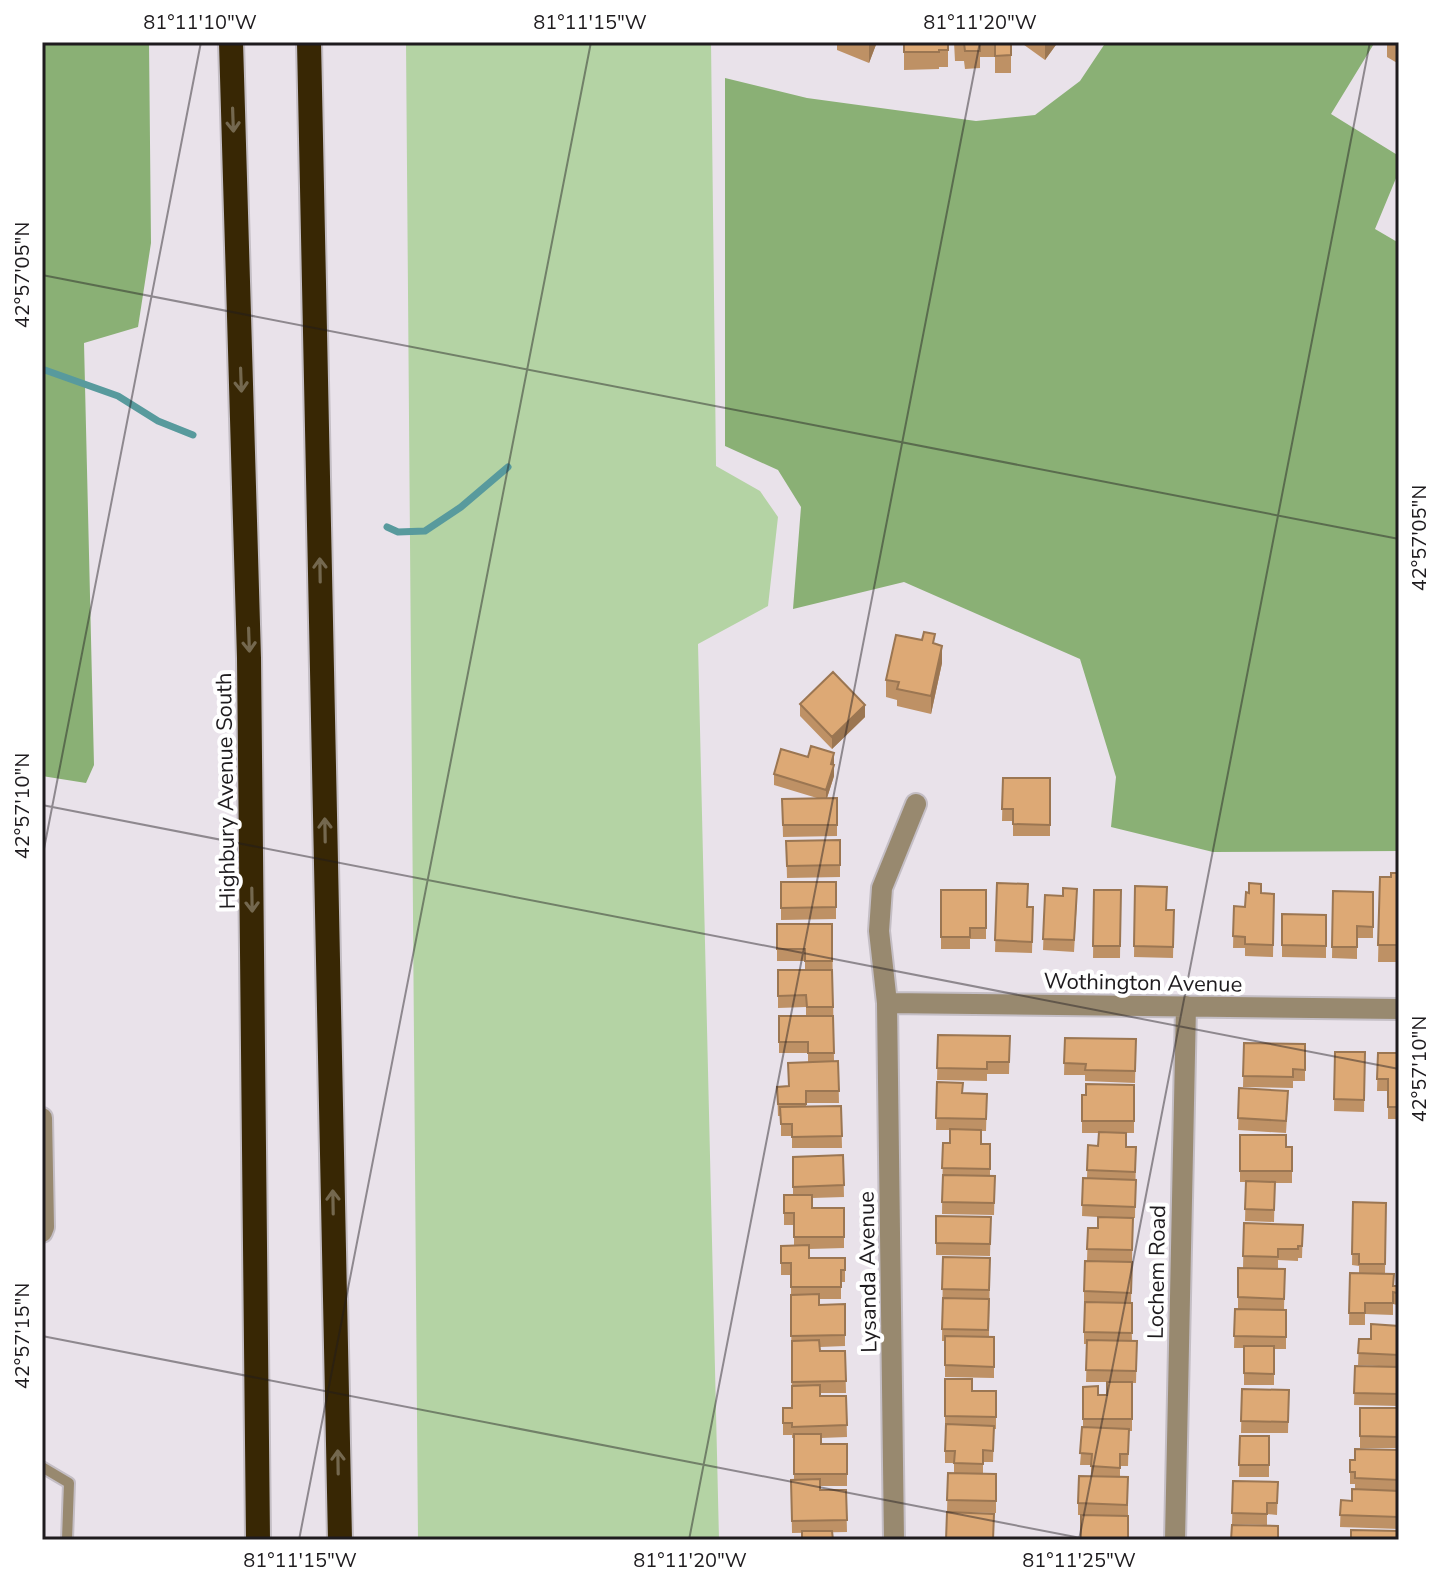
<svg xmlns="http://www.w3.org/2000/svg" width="1441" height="1582" font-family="'Nunito Sans',sans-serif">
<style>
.green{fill:#b4d3a4}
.forest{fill:#8ab075}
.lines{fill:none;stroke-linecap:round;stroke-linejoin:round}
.stream{stroke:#589a9d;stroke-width:7}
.lane-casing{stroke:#c4bec5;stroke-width:14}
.street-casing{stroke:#c4bec5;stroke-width:24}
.highway-casing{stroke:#c4bec5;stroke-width:28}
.lane{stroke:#98896f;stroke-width:10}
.street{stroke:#98896f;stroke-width:20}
.highway{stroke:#382704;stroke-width:24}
.wall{fill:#be9165}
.shaded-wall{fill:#9b7652}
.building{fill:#dda975;stroke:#9b7652;stroke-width:2}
.oneway{stroke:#74684f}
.ticks{fill:none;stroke:#1e1b1e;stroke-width:2;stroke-opacity:0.45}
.labels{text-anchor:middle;stroke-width:8;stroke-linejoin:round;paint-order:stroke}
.street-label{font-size:22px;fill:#1e1b1e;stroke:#fff}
.neatline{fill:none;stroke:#1e1b1e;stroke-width:3}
.ticks-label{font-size:20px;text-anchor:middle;fill:#1e1b1e}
</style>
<rect width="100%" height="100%" fill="#e9e2ea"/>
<!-- green -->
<path class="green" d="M 406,42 L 711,42 L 716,466 L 760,491 L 778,517 L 768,606 L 698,644 L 719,1540 L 418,1540 Z"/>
<!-- forest -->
<path class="forest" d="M 42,42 L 149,42 L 151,243 L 138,327 L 84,343 L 94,765 L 86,783 L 42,776 Z
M 1106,42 L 1375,42 L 1331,114 L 1399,156 L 1399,171 L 1375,229 L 1399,243 L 1399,851 L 1213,852 L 1111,827 L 1116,777 L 1080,659 L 904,582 L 793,609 L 801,507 L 778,470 L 725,446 L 725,78 L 807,98 L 976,121 L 1035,115 L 1080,81 Z"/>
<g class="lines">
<!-- stream -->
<path class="stream" d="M 42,369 L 118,396 L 158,421 L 193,435
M 387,527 L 398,532 L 425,531 L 461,507 L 508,467"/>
<!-- lane casing -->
<g class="lane-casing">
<path id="lane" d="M 42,1467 L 69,1483 L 67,1540"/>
</g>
<!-- street casing -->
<g class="street-casing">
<path id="street" d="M 887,1003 L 1399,1009
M 42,1118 L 44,1227 L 42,1232
M 894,1540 L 887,1003 L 879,931 L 882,888 L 916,804
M 1175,1540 L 1186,1006"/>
</g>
<!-- highway casing -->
<g class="highway-casing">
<path id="highway" d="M 231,42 L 249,658 L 258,1540
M 309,42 L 340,1540"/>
</g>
<!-- lane -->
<use href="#lane" class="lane"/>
<!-- street -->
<use href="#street" class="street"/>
<!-- highway -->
<use href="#highway" class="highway"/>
</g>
<!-- wall -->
<path class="wall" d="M 837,42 L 877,42 L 869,63 L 837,50 Z
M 904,42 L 948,42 L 948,67 L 939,67 L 939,69 L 904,70 Z
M 954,42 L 995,42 L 995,57 L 980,57 L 980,68 L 965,69 L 964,61 L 955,61 Z
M 995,42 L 1011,42 L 1011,73 L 995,73 Z
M 1020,42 L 1058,42 L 1045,60 Z
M 1387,42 L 1399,42 L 1399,64 L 1387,57 Z
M 935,644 L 942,663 L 931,714 L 897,706 L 897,700 L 886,697 L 886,680 Z
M 800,704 L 865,717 L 832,749 L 800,716 Z
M 834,753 L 834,776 L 827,798 L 837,825 L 837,836 L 783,837 L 782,799 L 817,798 L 774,785 L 774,774 L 808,757 Z
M 1003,778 L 1050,778 L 1050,836 L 1013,836 L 1013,821 L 1002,821 Z
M 840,840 L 840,877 L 787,878 L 786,841 Z
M 1399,873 L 1399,962 L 1378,962 L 1380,877 L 1391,877 Z
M 781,882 L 836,882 L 836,919 L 781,920 Z
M 997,883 L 1027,907 L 1033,907 L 1032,953 L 995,952 Z
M 1135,886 L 1167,910 L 1174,910 L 1173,958 L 1134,957 Z
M 941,890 L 986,890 L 986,939 L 970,939 L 970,949 L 941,949 Z
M 1094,890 L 1121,890 L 1120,958 L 1093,958 Z
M 1333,891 L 1373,892 L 1373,938 L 1357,938 L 1357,959 L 1332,958 Z
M 1261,893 L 1274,894 L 1273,957 L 1245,956 L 1245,948 L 1233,948 L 1234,906 L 1245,907 Z
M 1045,895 L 1063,896 L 1077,900 L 1074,952 L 1043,950 Z
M 1282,914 L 1326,915 L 1326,958 L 1282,957 Z
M 777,924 L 832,924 L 834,1061 L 838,1061 L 839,1103 L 806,1103 L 806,1106 L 841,1106 L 842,1148 L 792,1148 L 792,1136 L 781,1136 L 781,1116 L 778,1116 L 777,1087 L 788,1086 L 808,1062 L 808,1053 L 779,1053 L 779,1016 L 806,1016 L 806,1007 L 778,1008 L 778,970 L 805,970 L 805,961 L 777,961 Z
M 938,1035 L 1010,1036 L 1009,1074 L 987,1074 L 987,1081 L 937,1080 Z
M 1065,1038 L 1136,1039 L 1135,1083 L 1085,1081 L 1085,1075 L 1064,1075 Z
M 1244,1043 L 1305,1044 L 1305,1081 L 1293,1081 L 1293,1088 L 1243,1087 Z
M 1335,1052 L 1365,1052 L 1364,1112 L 1334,1111 Z
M 1378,1053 L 1399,1053 L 1399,1119 L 1388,1119 L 1388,1091 L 1377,1091 Z
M 937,1082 L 962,1093 L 987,1094 L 986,1131 L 981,1131 L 981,1144 L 990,1144 L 990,1176 L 995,1176 L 994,1215 L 942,1214 L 943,1143 L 950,1143 L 950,1130 L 936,1130 Z
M 1134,1085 L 1134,1133 L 1120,1133 L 1126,1147 L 1136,1147 L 1135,1218 L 1133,1218 L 1131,1303 L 1132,1341 L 1137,1341 L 1136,1383 L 1132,1383 L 1132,1431 L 1129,1431 L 1128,1466 L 1120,1466 L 1120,1477 L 1128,1477 L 1128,1540 L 1081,1515 L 1078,1515 L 1078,1503 L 1091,1476 L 1091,1465 L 1080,1465 L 1083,1427 L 1083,1387 L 1098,1395 L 1107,1395 L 1107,1382 L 1086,1382 L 1087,1344 L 1084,1344 L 1084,1291 L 1087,1261 L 1088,1228 L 1098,1228 L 1098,1217 L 1082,1216 L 1083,1178 L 1087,1178 L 1088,1145 L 1098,1146 L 1099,1133 L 1082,1133 L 1082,1095 Z
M 1239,1088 L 1288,1102 L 1286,1133 L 1238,1130 Z
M 1240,1135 L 1286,1147 L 1292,1147 L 1292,1183 L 1275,1183 L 1274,1222 L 1245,1221 L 1246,1182 L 1240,1182 Z
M 843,1155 L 844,1197 L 812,1198 L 812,1208 L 844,1208 L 844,1248 L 809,1249 L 809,1258 L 845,1258 L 845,1282 L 841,1282 L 841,1299 L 819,1299 L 819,1305 L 845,1304 L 845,1346 L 820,1347 L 820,1351 L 845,1351 L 846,1393 L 820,1393 L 820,1396 L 846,1396 L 847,1437 L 821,1438 L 821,1444 L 847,1444 L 847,1486 L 820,1486 L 820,1490 L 846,1490 L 847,1532 L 792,1533 L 791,1480 L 794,1480 L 794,1438 L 792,1438 L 792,1435 L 783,1435 L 783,1420 L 792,1408 L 791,1306 L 791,1275 L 781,1275 L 781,1246 L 794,1246 L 794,1225 L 784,1225 L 784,1195 L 793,1195 L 793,1157 Z
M 1353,1202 L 1386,1203 L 1385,1274 L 1394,1286 L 1397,1286 L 1397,1305 L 1393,1304 L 1393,1315 L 1365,1314 L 1365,1325 L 1349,1325 L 1350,1273 L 1359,1273 L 1359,1266 L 1352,1265 Z
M 936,1216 L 991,1217 L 990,1256 L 936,1255 Z
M 1244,1223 L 1303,1225 L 1302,1258 L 1298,1258 L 1298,1261 L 1278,1260 L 1278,1269 L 1243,1268 Z
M 943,1257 L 990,1258 L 989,1337 L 994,1337 L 994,1378 L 945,1377 L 945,1341 L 942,1341 Z
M 1238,1268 L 1285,1269 L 1284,1310 L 1286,1310 L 1286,1349 L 1274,1349 L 1274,1385 L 1244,1385 L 1244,1348 L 1234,1348 L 1235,1309 L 1238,1309 Z
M 1399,1326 L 1399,1367 L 1358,1365 L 1359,1339 L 1371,1339 Z
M 1355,1366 L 1399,1367 L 1399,1406 L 1354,1405 Z
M 945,1379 L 972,1391 L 996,1391 L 996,1429 L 994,1429 L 993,1462 L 983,1462 L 983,1474 L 996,1474 L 996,1513 L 947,1512 L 948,1473 L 954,1473 L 954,1463 L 945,1463 Z
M 1242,1389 L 1289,1390 L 1288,1433 L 1241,1433 Z
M 1360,1408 L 1399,1408 L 1399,1448 L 1360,1448 Z
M 1240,1436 L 1269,1436 L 1269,1477 L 1239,1477 Z
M 1399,1450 L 1399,1529 L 1340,1527 L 1341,1500 L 1352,1501 L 1355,1489 L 1355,1484 L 1350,1484 L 1350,1460 L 1355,1460 Z
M 1233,1481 L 1278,1482 L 1277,1515 L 1267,1514 L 1267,1525 L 1232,1524 Z"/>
<!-- shaded-wall -->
<path class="shaded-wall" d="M 870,42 L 877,42 L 869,63 L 869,45 Z
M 1045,42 L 1058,42 L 1045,60 Z
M 942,646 L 942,663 L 931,714 L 931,696 Z
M 865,705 L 865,717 L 832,749 L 832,737 Z
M 834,753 L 834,776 L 826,801 L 826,790 Z"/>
<!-- building -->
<path class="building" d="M 904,42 L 948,42 L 948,50 L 939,50 L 939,52 L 904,52 Z
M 955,42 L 980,42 L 980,51 L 965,51 L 964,43 L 955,43 Z
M 995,42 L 1011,42 L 1011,55 L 995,56 Z
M 924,632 L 935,634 L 933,643 L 942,646 L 931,696 L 897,689 L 899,682 L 886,680 L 896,635 L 922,640 Z
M 833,672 L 865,705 L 832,737 L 800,704 Z
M 811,746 L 834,753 L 831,764 L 834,765 L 826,790 L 774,774 L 781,749 L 808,757 Z
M 1003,778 L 1050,778 L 1050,825 L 1013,824 L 1013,809 L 1002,809 Z
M 837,798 L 837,825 L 783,825 L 782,799 Z
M 840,840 L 840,865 L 787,866 L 786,841 Z
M 1391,873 L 1399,873 L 1399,945 L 1378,945 L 1380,877 L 1391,877 Z
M 781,882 L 836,882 L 836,907 L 781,908 Z
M 997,883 L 1028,884 L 1027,907 L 1033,907 L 1032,942 L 995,940 Z
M 1249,883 L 1261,884 L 1261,893 L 1274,894 L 1273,945 L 1245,944 L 1245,937 L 1233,936 L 1234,906 L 1245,907 L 1246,892 L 1249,893 Z
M 1135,886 L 1167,887 L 1166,910 L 1174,910 L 1173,947 L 1134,946 Z
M 1063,888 L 1077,889 L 1074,940 L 1043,939 L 1045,895 L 1063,896 Z
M 941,890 L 986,890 L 986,928 L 970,928 L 970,937 L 941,937 Z
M 1094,890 L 1121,890 L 1120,946 L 1093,946 Z
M 1333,891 L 1373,892 L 1373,927 L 1357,926 L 1357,947 L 1332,947 Z
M 1282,914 L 1326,915 L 1326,946 L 1282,945 Z
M 777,924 L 832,924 L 832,961 L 805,961 L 805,949 L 777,949 Z
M 778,970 L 832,970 L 833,1007 L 807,1007 L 806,995 L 778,996 Z
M 779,1016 L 833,1016 L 834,1053 L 808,1053 L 808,1042 L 779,1042 Z
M 938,1035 L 1010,1036 L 1009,1062 L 987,1062 L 987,1069 L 937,1068 Z
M 1065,1038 L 1136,1039 L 1135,1071 L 1085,1070 L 1086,1064 L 1064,1063 Z
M 1244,1043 L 1305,1044 L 1305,1070 L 1293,1069 L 1293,1077 L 1243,1076 Z
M 1335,1052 L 1365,1052 L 1364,1100 L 1334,1099 Z
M 1378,1053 L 1399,1053 L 1399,1107 L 1388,1107 L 1388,1079 L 1377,1079 Z
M 838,1061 L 839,1091 L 806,1091 L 806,1104 L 778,1104 L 777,1087 L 789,1086 L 788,1063 Z
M 937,1082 L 963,1083 L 962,1093 L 987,1094 L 986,1119 L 936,1118 Z
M 1086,1084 L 1134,1085 L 1134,1121 L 1082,1121 L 1082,1095 L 1086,1095 Z
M 1239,1088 L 1288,1091 L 1286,1121 L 1238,1118 Z
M 841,1106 L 842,1136 L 792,1137 L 792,1124 L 781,1124 L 780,1107 Z
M 950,1129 L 981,1130 L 981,1144 L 990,1144 L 990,1169 L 942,1168 L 943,1143 L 950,1143 Z
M 1099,1132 L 1126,1133 L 1126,1147 L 1136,1147 L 1135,1172 L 1087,1170 L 1088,1145 L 1098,1146 Z
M 1240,1135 L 1286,1135 L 1286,1147 L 1292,1147 L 1292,1171 L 1240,1171 Z
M 843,1155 L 844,1185 L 793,1187 L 793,1157 Z
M 943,1175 L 995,1176 L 994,1203 L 942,1202 Z
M 1083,1178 L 1136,1180 L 1135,1207 L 1082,1205 Z
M 1246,1181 L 1275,1182 L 1274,1210 L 1245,1209 Z
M 784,1195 L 812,1195 L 812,1208 L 844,1208 L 844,1237 L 794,1237 L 794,1213 L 784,1213 Z
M 1353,1202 L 1386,1203 L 1385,1264 L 1359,1264 L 1359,1254 L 1352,1254 Z
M 936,1216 L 991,1217 L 990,1244 L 936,1243 Z
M 1098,1217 L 1133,1218 L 1132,1250 L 1087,1249 L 1088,1228 L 1098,1228 Z
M 1244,1223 L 1303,1225 L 1302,1246 L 1298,1246 L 1298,1249 L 1278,1249 L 1278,1257 L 1243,1256 Z
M 809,1245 L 809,1258 L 845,1258 L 845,1270 L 841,1270 L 841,1287 L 791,1287 L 791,1263 L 781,1263 L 781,1246 Z
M 943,1257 L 990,1258 L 989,1290 L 942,1289 Z
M 1085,1261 L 1132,1262 L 1131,1293 L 1084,1291 Z
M 1238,1268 L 1285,1269 L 1284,1299 L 1238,1297 Z
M 1350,1273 L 1394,1274 L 1393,1286 L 1397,1286 L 1397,1293 L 1393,1292 L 1393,1303 L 1365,1303 L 1365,1313 L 1349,1313 Z
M 819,1294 L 819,1305 L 845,1304 L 845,1335 L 791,1336 L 791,1295 Z
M 943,1298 L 989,1299 L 988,1330 L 942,1329 Z
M 1085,1302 L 1132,1303 L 1132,1333 L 1084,1332 Z
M 1235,1309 L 1286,1310 L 1286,1337 L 1234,1336 Z
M 1371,1324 L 1399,1326 L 1399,1355 L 1358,1353 L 1359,1339 L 1371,1339 Z
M 945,1336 L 994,1337 L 994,1367 L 945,1365 Z
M 819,1340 L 820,1351 L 845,1351 L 846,1381 L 792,1382 L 792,1341 Z
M 1087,1340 L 1137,1341 L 1136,1371 L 1086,1370 Z
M 1244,1346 L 1274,1346 L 1274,1374 L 1244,1373 Z
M 1355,1366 L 1399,1367 L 1399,1394 L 1354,1393 Z
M 945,1379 L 972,1379 L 972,1391 L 996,1391 L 996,1417 L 945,1416 Z
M 1107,1382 L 1132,1382 L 1132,1419 L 1083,1419 L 1083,1387 L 1098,1386 L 1098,1395 L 1107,1395 Z
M 820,1385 L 820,1396 L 846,1396 L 847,1425 L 792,1427 L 792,1423 L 783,1423 L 783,1408 L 792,1408 L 792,1386 Z
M 1242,1389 L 1289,1390 L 1288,1422 L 1241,1421 Z
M 1360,1408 L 1399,1408 L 1399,1437 L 1360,1436 Z
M 946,1424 L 994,1426 L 993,1451 L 983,1450 L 983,1464 L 954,1463 L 955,1451 L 945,1451 Z
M 1082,1427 L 1129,1429 L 1128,1454 L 1120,1454 L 1120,1468 L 1091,1466 L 1092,1454 L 1080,1453 Z
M 794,1434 L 821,1434 L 821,1444 L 847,1444 L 847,1474 L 794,1474 Z
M 1240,1436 L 1269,1436 L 1269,1465 L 1239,1465 Z
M 1355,1449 L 1399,1450 L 1399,1480 L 1355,1478 L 1355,1472 L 1350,1472 L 1350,1460 L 1355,1460 Z
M 948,1473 L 996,1474 L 996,1501 L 947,1500 Z
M 1079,1476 L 1128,1477 L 1127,1505 L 1078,1503 Z
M 820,1479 L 820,1490 L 846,1490 L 847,1520 L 792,1521 L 791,1480 Z
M 1233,1481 L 1278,1482 L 1277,1503 L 1267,1503 L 1267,1514 L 1232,1513 Z
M 1352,1489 L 1399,1491 L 1399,1517 L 1340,1515 L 1341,1500 L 1352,1501 Z
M 947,1512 L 994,1514 L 993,1540 L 946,1540 Z
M 1081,1515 L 1128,1516 L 1128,1540 L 1081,1540 Z
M 1232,1525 L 1278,1526 L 1278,1540 L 1231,1540 Z
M 1351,1530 L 1399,1531 L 1399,1540 L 1341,1540 L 1341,1538 L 1351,1538 Z
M 802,1531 L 832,1531 L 833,1540 L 802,1540 Z"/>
<!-- one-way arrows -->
<defs><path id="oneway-shaft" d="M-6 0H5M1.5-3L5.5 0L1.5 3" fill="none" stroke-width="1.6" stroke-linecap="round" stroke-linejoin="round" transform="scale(2)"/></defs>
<g class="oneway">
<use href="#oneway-shaft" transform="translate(233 120) rotate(88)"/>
<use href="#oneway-shaft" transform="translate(241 380) rotate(88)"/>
<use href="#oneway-shaft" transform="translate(320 570) rotate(-91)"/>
<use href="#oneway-shaft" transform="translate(249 640) rotate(88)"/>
<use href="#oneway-shaft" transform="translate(325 830) rotate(-91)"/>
<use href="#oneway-shaft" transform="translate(252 900) rotate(89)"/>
<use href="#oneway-shaft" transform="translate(333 1202) rotate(-91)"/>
<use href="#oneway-shaft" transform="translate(338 1462) rotate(-91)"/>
</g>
<!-- ticks -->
<path class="ticks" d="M 42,275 L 1399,539M 42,805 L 1399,1069M 42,859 L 201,42M 42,1336 L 1091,1540M 299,1540 L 591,42M 689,1540 L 980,42M 1079,1540 L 1370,42"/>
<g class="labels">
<!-- street labels -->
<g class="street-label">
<text transform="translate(225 791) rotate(-91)" y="8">Highbury Avenue South</text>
<text transform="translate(1143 982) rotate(1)" y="8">Wothington Avenue</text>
<text transform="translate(867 1272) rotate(-91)" y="8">Lysanda Avenue</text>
<text transform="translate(1156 1272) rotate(-89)" y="8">Lochem Road</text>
</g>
</g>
<!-- border -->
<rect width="1441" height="1582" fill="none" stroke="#ffffff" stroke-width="88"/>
<rect x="44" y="44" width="1353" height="1494" class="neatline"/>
<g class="ticks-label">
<text x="200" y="29">81°11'10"W</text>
<text x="590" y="29">81°11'15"W</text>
<text x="980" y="29">81°11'20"W</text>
<text transform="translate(22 275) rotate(-90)" y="7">42°57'05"N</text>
<text transform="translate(1419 538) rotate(-90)" y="7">42°57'05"N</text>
<text transform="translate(22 806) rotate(-90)" y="7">42°57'10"N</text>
<text transform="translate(1419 1069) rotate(-90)" y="7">42°57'10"N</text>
<text transform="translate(22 1336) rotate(-90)" y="7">42°57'15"N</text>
<text x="300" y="1567">81°11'15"W</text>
<text x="690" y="1567">81°11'20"W</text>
<text x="1079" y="1567">81°11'25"W</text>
</g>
</svg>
